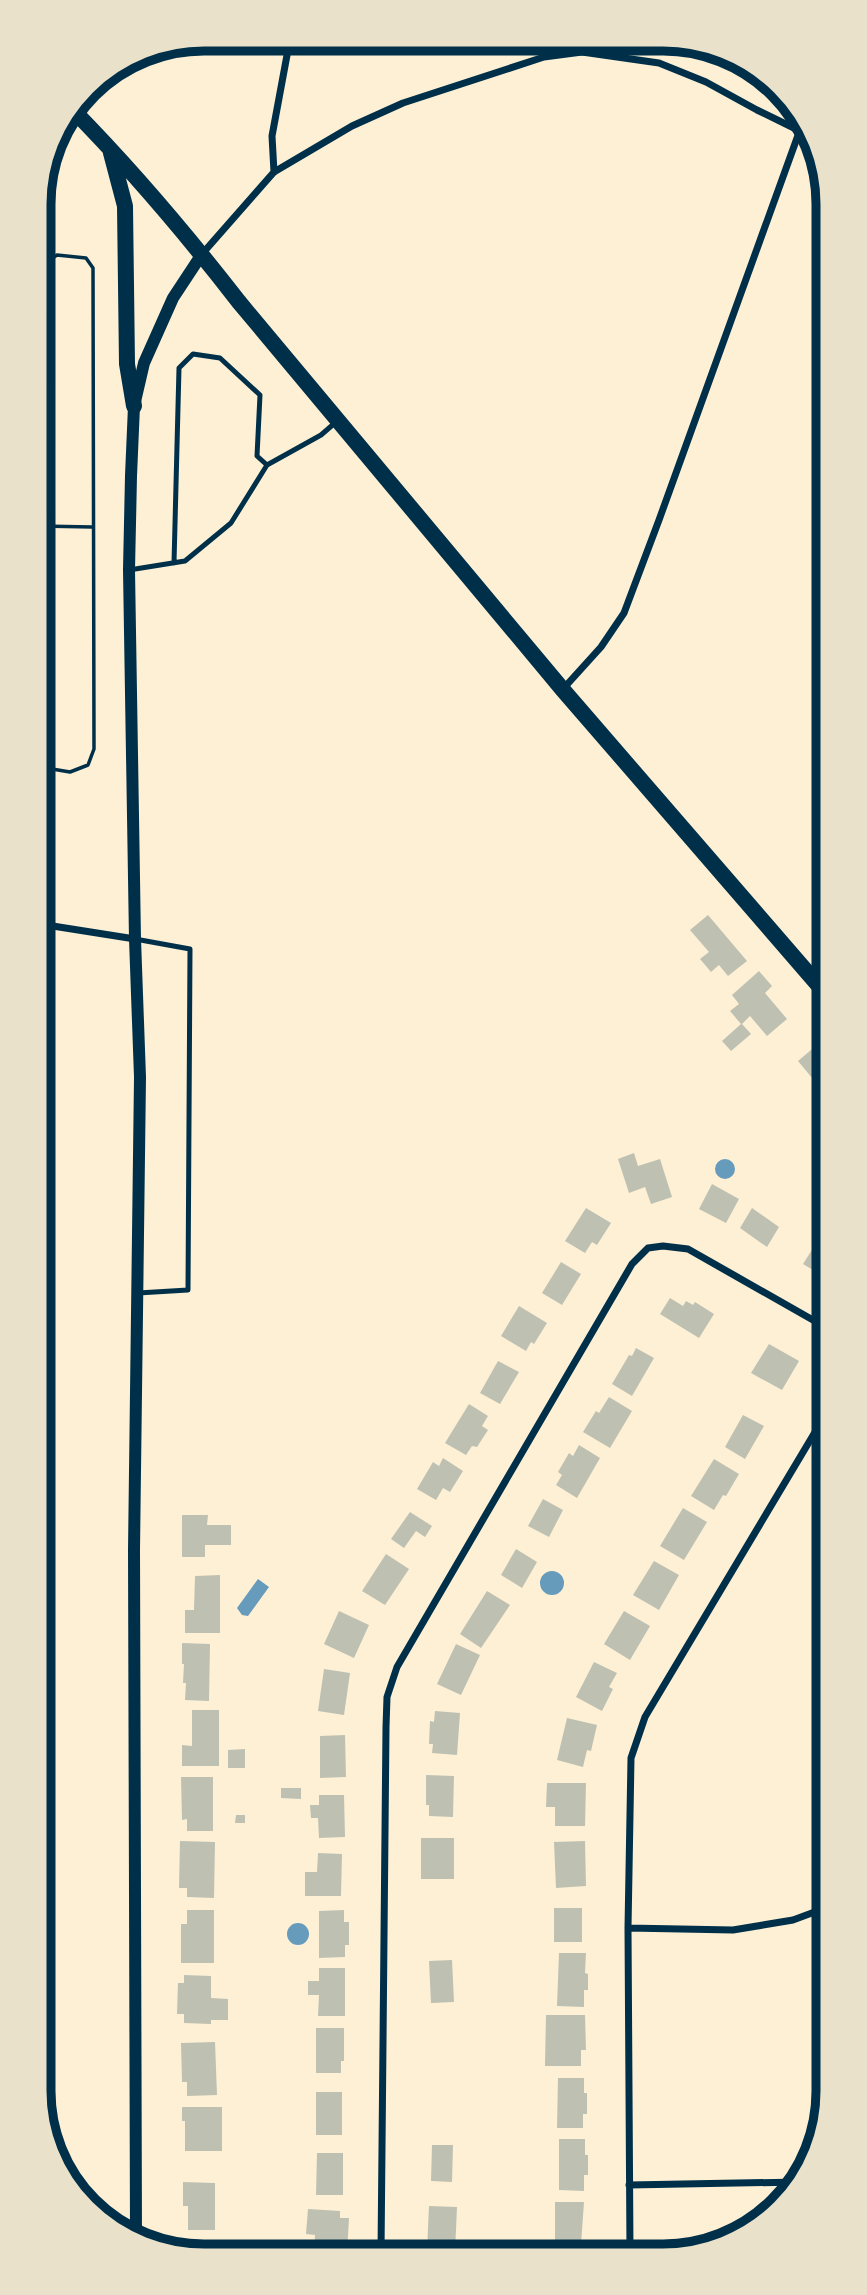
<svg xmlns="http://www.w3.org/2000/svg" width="867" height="2295" font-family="Overpass,sans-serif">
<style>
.water{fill:#669bbc}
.building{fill:#bec0b2}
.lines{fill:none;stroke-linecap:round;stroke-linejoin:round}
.path{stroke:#003049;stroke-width:3.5}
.service{stroke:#003049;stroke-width:5}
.minor{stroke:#003049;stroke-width:7}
.tertiary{stroke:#003049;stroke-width:12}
.primary{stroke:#003049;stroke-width:16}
.rim{fill:none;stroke:#003049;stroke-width:9}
</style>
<rect width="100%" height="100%" fill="#fdf0d5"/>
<!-- water -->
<path class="water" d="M715 1169a10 10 0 1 1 20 0a10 10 0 1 1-20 0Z
M540 1583a12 12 0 1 1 24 0a12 12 0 1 1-24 0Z
M 258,1579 L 269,1587 L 248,1616 L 242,1615 L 237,1608 Z
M287 1934a11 11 0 1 1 22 0a11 11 0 1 1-22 0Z"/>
<!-- building -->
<path class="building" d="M 708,915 L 747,961 L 728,976 L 719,965 L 711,972 L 700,959 L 709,952 L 690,930 Z
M 759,971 L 772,986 L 765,993 L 787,1019 L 767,1036 L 750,1016 L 742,1024 L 751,1034 L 731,1051 L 722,1041 L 741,1024 L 730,1011 L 739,1004 L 732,995 Z
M 818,1044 L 827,1054 L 827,1096 L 798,1061 Z
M 634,1153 L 638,1166 L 660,1159 L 672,1197 L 651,1204 L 645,1187 L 629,1193 L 618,1159 Z
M 712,1184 L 739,1199 L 726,1223 L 699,1209 Z
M 586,1208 L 611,1223 L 597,1245 L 592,1242 L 585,1253 L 565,1241 Z
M 752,1208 L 779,1227 L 767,1247 L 740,1228 Z
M 817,1242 L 827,1248 L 827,1282 L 817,1276 L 818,1273 L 803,1264 Z
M 561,1262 L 581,1274 L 562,1305 L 542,1293 Z
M 670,1298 L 683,1306 L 686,1301 L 693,1305 L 695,1302 L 714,1314 L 699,1338 L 660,1314 Z
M 519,1306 L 547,1323 L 534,1344 L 531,1342 L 526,1351 L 501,1336 Z
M 769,1344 L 799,1361 L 782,1390 L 751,1373 Z
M 636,1348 L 654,1358 L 632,1396 L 612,1384 L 629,1355 L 632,1356 Z
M 498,1361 L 519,1372 L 500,1404 L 480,1393 Z
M 609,1397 L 632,1411 L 610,1448 L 583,1432 L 596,1411 L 599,1413 Z
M 469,1404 L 488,1416 L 482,1426 L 488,1430 L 477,1447 L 472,1446 L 466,1455 L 445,1443 Z
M 743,1415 L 764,1426 L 745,1459 L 725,1447 Z
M 579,1445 L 600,1458 L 577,1498 L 556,1485 L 562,1475 L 558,1472 L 569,1453 L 573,1456 Z
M 443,1458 L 463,1471 L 450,1492 L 443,1488 L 436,1500 L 417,1489 L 433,1462 L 439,1466 Z
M 714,1459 L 739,1474 L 726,1496 L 723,1495 L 714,1510 L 691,1496 Z
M 543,1499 L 563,1510 L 549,1537 L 528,1526 Z
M 683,1508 L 707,1522 L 684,1560 L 660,1546 Z
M 410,1512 L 432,1526 L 425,1537 L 416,1531 L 404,1548 L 391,1539 Z
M 182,1515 L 208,1515 L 207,1525 L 231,1525 L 231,1545 L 205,1545 L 205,1557 L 182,1557 Z
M 516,1549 L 537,1562 L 522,1588 L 501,1575 Z
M 386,1554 L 409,1569 L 385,1605 L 362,1591 Z
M 654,1561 L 679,1575 L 659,1610 L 633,1595 Z
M 220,1575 L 220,1633 L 185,1633 L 185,1610 L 194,1610 L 195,1576 Z
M 487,1591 L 510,1605 L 481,1648 L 460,1634 Z
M 339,1611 L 369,1625 L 354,1658 L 324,1644 Z
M 624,1611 L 650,1626 L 630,1660 L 604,1644 Z
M 182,1643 L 210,1644 L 209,1701 L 185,1700 L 186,1683 L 183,1683 L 184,1664 L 182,1664 Z
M 456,1644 L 480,1655 L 461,1695 L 437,1684 Z
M 594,1662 L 617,1673 L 609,1687 L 613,1689 L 602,1711 L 576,1697 Z
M 324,1669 L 350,1673 L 344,1715 L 318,1711 Z
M 192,1710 L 219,1710 L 219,1766 L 182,1766 L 182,1745 L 192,1746 Z
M 435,1711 L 460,1713 L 457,1755 L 432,1753 L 433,1744 L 429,1744 L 430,1721 L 434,1722 Z
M 567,1718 L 597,1725 L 591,1751 L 587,1750 L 583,1767 L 557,1760 Z
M 345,1735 L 346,1777 L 320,1778 L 320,1736 Z
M 245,1749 L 245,1768 L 228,1768 L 228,1750 Z
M 426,1775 L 454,1776 L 453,1817 L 429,1816 L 429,1805 L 426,1805 Z
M 181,1777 L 213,1777 L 213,1831 L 187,1831 L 187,1819 L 182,1820 Z
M 547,1783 L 586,1783 L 585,1826 L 555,1826 L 555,1807 L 546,1807 Z
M 281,1788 L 301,1788 L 301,1799 L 281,1798 Z
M 319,1795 L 344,1795 L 345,1837 L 319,1838 L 318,1818 L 311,1818 L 310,1805 L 319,1805 Z
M 236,1815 L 245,1815 L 245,1823 L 235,1823 Z
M 421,1838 L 454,1838 L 454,1879 L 421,1879 Z
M 180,1841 L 215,1842 L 214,1898 L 187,1897 L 187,1888 L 179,1888 Z
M 585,1841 L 586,1886 L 556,1888 L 554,1842 Z
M 318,1853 L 342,1854 L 341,1896 L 305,1896 L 305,1872 L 317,1872 Z
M 554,1908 L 582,1908 L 582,1942 L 554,1942 Z
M 187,1910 L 214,1910 L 214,1963 L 181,1963 L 181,1924 L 187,1924 Z
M 344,1910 L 344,1922 L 349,1922 L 349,1945 L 345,1945 L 345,1957 L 319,1958 L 319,1911 Z
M 559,1953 L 586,1953 L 585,1973 L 588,1974 L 588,1990 L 584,1990 L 584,2007 L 557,2006 Z
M 452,1960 L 454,2002 L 431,2003 L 429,1961 Z
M 319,1968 L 345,1968 L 345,2016 L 318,2016 L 319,1995 L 308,1995 L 308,1981 L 319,1981 Z
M 184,1975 L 211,1976 L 211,1998 L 228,1999 L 228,2020 L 211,2020 L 211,2024 L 184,2023 L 184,2014 L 177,2014 L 178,1983 L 184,1983 Z
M 546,2015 L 585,2015 L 586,2050 L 581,2050 L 581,2066 L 545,2066 Z
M 316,2028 L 344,2028 L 344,2061 L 341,2061 L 341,2073 L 316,2073 Z
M 215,2042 L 217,2095 L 187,2096 L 187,2082 L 182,2082 L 181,2043 Z
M 558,2078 L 584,2078 L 584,2093 L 587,2093 L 587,2114 L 583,2114 L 583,2128 L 557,2128 Z
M 316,2092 L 342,2092 L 342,2135 L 316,2135 Z
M 182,2107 L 222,2107 L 222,2151 L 185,2151 L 185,2121 L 182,2121 Z
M 559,2139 L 585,2139 L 585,2155 L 588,2155 L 588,2175 L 584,2175 L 584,2191 L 559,2190 Z
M 432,2145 L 453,2145 L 452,2182 L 431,2181 Z
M 317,2153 L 343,2153 L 343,2195 L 316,2195 Z
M 183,2182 L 215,2183 L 215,2230 L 188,2230 L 188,2206 L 183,2206 Z
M 555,2202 L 584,2202 L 581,2244 L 555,2244 Z
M 429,2206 L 457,2207 L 455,2252 L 427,2251 Z
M 308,2209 L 340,2211 L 340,2218 L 349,2218 L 347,2253 L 314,2252 L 315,2235 L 306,2234 Z
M 186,2240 L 217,2241 L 217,2253 L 186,2253 Z"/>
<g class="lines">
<!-- path -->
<path class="path" d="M 39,267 L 57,255 L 86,258 L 93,268 L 94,749 L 88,765 L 70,772 L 40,767
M 39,526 L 92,527"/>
<!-- service -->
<path class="service" d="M 174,563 L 179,368 L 193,354 L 220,358 L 260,395 L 257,456 L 267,465
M 129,570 L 185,561 L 231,523 L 267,465 L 321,435 L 336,422
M 135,939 L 190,949 L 188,1290 L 138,1293"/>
<!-- minor -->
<path class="minor" d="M 582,52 L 584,41
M 274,172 L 272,136 L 290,39
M 202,254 L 274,172 L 352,126 L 403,103 L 544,57 L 582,52 L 659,63 L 706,82 L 757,110 L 800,131
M 563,689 L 601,647 L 624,613 L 659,520 L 801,127
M 40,924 L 135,939
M 628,1928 L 733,1930 L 793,1920 L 828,1907
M 629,2185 L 799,2182
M 381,2253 L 386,1727 L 387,1697 L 397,1667 L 632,1264 L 648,1248 L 663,1246 L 688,1249 L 827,1328
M 630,2253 L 628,1928 L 631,1758 L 645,1717 L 827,1412"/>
<!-- tertiary -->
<path class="tertiary" d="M 136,2235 L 134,1550 L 140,1077 L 135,939 L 129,570 L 131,476 L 134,406 L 144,363 L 173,298 L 202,254"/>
<!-- primary -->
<path class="primary" d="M 72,109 C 132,170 187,235 239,302 L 563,690 L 826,994
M 111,153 L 125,206 L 127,364 L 134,406"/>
</g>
<!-- crop -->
<path d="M0 0H867V2295H0ZM204 51H663A153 153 0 0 1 816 204V2091A153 153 0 0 1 663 2244H204A153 153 0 0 1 51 2091V204A153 153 0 0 1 204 51Z" fill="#e9e1ca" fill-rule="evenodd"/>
<path class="rim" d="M204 51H663A153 153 0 0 1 816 204V2091A153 153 0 0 1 663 2244H204A153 153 0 0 1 51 2091V204A153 153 0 0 1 204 51Z"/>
</svg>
